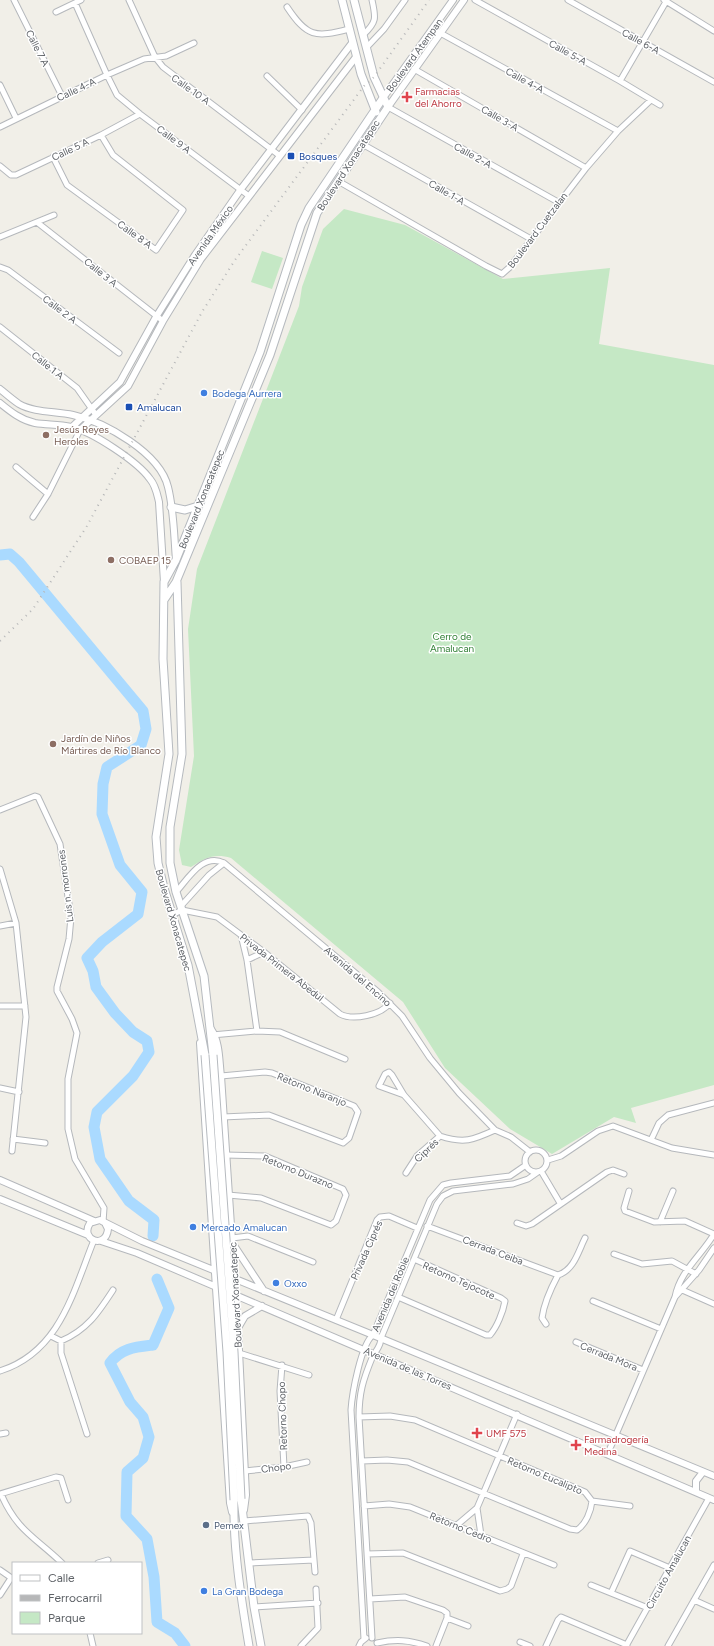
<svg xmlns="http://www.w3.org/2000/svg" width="714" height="1646" font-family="Figtree,sans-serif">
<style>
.green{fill:#c5e8c5}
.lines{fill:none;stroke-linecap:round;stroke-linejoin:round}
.river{stroke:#aadaff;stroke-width:11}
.minor-casing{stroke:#b5b8bc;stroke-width:7}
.tertiary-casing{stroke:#b5b8bc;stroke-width:8}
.secondary-casing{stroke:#b6babf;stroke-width:9}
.minor{stroke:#fff;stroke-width:5}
.tertiary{stroke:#fff;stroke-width:6}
.secondary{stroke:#fff;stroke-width:7}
.rail{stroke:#b6b7b8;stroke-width:2;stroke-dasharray:1 5;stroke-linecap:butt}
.secondary-bridge-casing{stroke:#b6babf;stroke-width:9;stroke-linecap:butt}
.secondary-bridge{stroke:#fff;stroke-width:7}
.health-dot{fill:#e0444e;stroke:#fff;stroke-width:1.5}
.transit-dot{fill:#1a4fb4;stroke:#fff;stroke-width:1.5}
.shop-dot{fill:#3f7fe0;stroke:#fff;stroke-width:1.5}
.education-dot{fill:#8d6e63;stroke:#fff;stroke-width:1.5}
.service-dot{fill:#5c6f8a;stroke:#fff;stroke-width:1.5}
.labels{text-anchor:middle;stroke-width:3;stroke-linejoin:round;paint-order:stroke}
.street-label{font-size:10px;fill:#5f6368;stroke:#fff}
.health-label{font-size:10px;fill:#be3a42;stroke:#fff;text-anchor:start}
.transit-label{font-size:10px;fill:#164399;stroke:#fff;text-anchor:start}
.shop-label{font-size:10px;fill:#366cbe;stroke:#fff;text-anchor:start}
.education-label{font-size:10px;fill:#785e54;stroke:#fff;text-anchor:start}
.park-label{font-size:10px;fill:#348238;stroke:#fff}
.service-label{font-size:10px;fill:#4e5e75;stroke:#fff;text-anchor:start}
</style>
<rect width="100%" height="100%" fill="#f1efe8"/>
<!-- green -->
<path class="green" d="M 344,209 L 405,225 L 503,279 L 610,268 L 599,344 L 714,365 L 714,1085 L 631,1108 L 636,1123 L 614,1117 L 552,1154 L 510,1129 L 445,1068 L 403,1002 L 231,858 C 214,853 205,858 191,867 L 182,865 L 179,850 L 194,756 L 188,629 L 197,569 L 299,306 L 302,287 L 323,229 Z
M 262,251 L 283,258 L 272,289 L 251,282 Z"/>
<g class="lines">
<!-- river -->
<path class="river" d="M 0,555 L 10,554 L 19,562 L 143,711 L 146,729 L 141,745 L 107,767 L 103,784 L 102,814 L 120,865 L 142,892 L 138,914 L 102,942 L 87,958 L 93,971 L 96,987 L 115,1013 L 133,1032 L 147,1041 L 149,1052 L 133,1076 L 97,1112 L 94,1127 L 100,1159 L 129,1201 L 154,1220 L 153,1236
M 157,1279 L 169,1308 L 153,1345 C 136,1347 121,1348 110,1363 L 130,1402 L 143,1417 L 149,1437 L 143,1458 L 127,1472 L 126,1516 L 147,1539 L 154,1577 L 157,1622 L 175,1633 L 185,1646"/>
<!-- minor casing -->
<g class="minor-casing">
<path id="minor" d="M 14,0 L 62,96
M 129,0 L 155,57 L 163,67 L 280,156
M 475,0 L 620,81 L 660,105
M 568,0 L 714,82
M 664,0 L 714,31
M 75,3 L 107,75 L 117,95 L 140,114 L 249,196
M 287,7 C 307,37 315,38 349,29
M 56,12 L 81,0
M 433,29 L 618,131
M 363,35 C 377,22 376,18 372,0
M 366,48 L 384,29 L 405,0
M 414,69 L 586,168
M 267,76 L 302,110
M 620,81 L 667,0
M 0,85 L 16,118
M 388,107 L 558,202
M 0,127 L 107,75 L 144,59 L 166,56 L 194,43
M 364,145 L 531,239
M 53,157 L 67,185 L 156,250 L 183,210 L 113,155 L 101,135
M 0,166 L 11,175 L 16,175 L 101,135 L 140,114
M 338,181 L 486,266 L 502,274 L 510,267 L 586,168 L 618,131 L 651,100
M 38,223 L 163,321
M 0,237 L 54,215
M 0,267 L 8,270 L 119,353
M 0,327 L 77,388 L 96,415
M 16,467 L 48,494
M 33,517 L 48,494 L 80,430
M 0,810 L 35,796 L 38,797 L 60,844 L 71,917 L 69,939 L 57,987 L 57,991 L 72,1019 L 77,1033 L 68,1079 L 68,1129 L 75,1159 L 104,1208 L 103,1222
M 0,869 L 16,923 L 26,1017 L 12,1151
M 176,892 C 188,879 203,852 224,863 L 378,992 L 402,1016 L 430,1058 L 459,1093 L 495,1130 L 511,1137 L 530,1152
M 181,906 L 209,875 L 224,863
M 172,915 L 182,910 L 217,917 L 264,952 L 340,1014 C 353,1021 381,1015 390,1003
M 0,926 L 16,923
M 241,935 L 247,960 L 257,1031
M 247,960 L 264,952
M 0,1006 L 25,1006
M 212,1035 L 257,1031 L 280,1032 L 345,1059
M 221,1076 L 265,1072 L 272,1073 L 354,1106 L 358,1112 L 349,1138 L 343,1143 L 269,1115 L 223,1117
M 0,1088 L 19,1092
M 404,1095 L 379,1086 L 385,1074 L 389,1072 L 392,1075 L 404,1095 L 440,1136
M 13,1139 L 45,1143
M 651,1140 L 659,1123 L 668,1115 L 714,1103
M525 1161a11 11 0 1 1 22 0a11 11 0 1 1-22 0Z
M 225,1155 L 265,1156 L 343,1189 L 346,1195 L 336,1221 L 331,1225 L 261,1198 L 228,1195
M 548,1160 L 561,1156 L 598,1131 L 613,1126 L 672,1148 L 714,1155
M 541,1171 L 560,1203
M 406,1173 L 417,1156 L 440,1136 C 464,1144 473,1140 495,1130
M 629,1191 L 624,1208 L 625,1211 L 654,1222 L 685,1221 L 714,1234
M 660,1222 L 673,1191
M 517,1223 L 526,1226 L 532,1224 L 607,1172 L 613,1170 L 624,1174
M 427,1226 L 558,1275
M 232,1238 L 248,1236 L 313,1262
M 614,1254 L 642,1264 L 672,1261 L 696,1274
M 680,1289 L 714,1304
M 398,1297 L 486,1335 L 490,1335 C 497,1327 503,1312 505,1301 L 501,1298 L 414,1259
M 675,1297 L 699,1270 L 714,1248
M 593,1301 L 661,1329
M 336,1320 L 377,1220 L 380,1217 L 389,1216 L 417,1228
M 546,1324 L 542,1318 C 544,1303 551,1288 558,1275 C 574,1270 578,1252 585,1238
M 51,1336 L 61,1341 C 87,1330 98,1313 113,1290
M 61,1341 L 61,1353 L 87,1434
M 576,1342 L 643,1370
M 239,1353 L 309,1375
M 282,1365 L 280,1391 L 284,1467
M 0,1371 C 60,1352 73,1292 94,1240
M 359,1417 L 390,1416 L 415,1420 L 585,1492 L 592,1501 C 591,1511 586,1524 577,1530 L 570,1529 L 408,1462 L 387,1460 L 362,1461
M 0,1434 L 6,1433
M 608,1453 L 675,1297 C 680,1271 701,1256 714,1234
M 245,1471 L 284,1467 L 307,1462
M 0,1494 L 56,1477 L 61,1478 L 68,1500
M 1,1494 C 17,1531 35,1537 62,1563
M 592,1501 L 630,1506
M 364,1506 L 389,1504 L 410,1507 L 554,1565
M 477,1508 L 481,1535
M 244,1521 L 308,1516 L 311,1523 L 315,1572
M 457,1525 L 477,1508 L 517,1414
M 367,1554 L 403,1553 L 500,1591 L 507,1589 L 511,1586 L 523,1554
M 98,1563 L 108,1560
M 249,1563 L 314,1560
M 0,1570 L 13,1579
M 591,1585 L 648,1608
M 611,1593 L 630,1551 L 670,1568
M 0,1595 L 11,1578
M 370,1599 L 405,1597 L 443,1610 L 447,1613 L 447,1618 L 468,1626
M 694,1600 L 714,1609
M 254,1607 L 318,1603
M 90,1633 L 93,1646
M 372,1638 L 359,1417 C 359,1393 363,1380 372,1358 C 375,1351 381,1347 381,1338 L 437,1204 L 443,1196 L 453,1191 L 513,1184 L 528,1179 L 538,1172
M 364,1639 L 351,1410 C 352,1394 361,1344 373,1335 L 430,1200 L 443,1185 L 451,1183 L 510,1176 L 526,1165
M 520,1642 L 530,1646
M 377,1643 C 396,1639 409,1640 427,1646
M 301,1646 L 318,1628 L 316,1589
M 359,1646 L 361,1642 L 366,1638
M 436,1646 L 447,1618
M 546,1646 L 558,1620 L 561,1617 L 627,1645
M 626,1646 L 709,1498
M 668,1646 L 714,1565"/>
</g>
<!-- tertiary casing -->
<g class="tertiary-casing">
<path id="tertiary" d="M 383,98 L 453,0
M 388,107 L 464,0
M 0,389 C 6,394 13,400 19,404 C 35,413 56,411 73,415 C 105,422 160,453 168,487 C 174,511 174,536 176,560
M 0,403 C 11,412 21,420 35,423 C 47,425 59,424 71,427 C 92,431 138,462 150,479 C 156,486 157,494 159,502 L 164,582
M 72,427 L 120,382 L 156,317 L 195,255 L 241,189 L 352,43
M 80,430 L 128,386 L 163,321 L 201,259 L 356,57
M 211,1029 C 220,1042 219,1061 221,1076 L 238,1330 L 246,1495 L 244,1510
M 200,1043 L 230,1503 L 232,1512
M 0,1180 L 94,1221
M 0,1199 L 88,1235
M 106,1225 L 108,1229 C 106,1250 79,1240 90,1223 L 100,1220 L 142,1241 L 373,1335 L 714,1476
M 101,1241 L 137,1253 L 714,1500
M 233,1244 L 264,1291
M 238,1328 L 245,1316 L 262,1306
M 696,1492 L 696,1481 L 703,1472"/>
</g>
<!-- secondary casing -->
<g class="secondary-casing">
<path id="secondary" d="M 342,0 L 361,74 L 376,112
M 171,507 L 185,510 L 198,506
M 177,582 L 182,754 L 170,827 L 170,863 L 176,892 L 204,976 L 213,1055
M 164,600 L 176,582 L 270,355 L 317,213 L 388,107 L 374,77 L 354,0
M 205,1055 L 188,965 L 164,888 L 158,863 L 156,837 L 169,754 L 163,659 L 164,582 L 176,560 L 260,352 L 301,225 L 309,208 L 383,98
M 241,1499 L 254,1607 L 261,1646
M 234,1500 C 233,1548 241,1598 249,1646"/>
</g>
<!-- minor -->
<use href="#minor" class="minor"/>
<!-- tertiary -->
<use href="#tertiary" class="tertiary"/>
<!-- secondary -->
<use href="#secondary" class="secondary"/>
<!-- rail -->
<path class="rail" d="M 0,641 L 33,609 L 87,526 L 202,312 L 235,260 L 364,86 L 374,77 L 429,0"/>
<!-- secondary-bridge casing -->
<g class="secondary-bridge-casing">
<path id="secondary-bridge" d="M 205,1055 L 227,1352 L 234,1500
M 213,1055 L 234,1352 L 241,1499"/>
</g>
<!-- secondary-bridge -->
<use href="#secondary-bridge" class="secondary-bridge"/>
</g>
<!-- markers -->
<g class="health-dot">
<path d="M405 91h4v4h4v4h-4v4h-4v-4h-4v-4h4z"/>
<path d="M475 1427h4v4h4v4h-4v4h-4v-4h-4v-4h4z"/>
<path d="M574 1439h4v4h4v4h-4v4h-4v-4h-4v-4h4z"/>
</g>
<g class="transit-dot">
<rect x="287" y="152" width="8" height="8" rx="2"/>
<rect x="125" y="403" width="8" height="8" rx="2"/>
</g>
<g class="shop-dot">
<circle cx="204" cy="393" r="4"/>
<circle cx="193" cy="1227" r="4"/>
<circle cx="276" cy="1283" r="4"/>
<circle cx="204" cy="1591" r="4"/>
</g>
<g class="education-dot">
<circle cx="46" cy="435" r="4"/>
<circle cx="111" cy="560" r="4"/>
<circle cx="53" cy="744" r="4"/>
</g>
<circle class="service-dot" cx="206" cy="1525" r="4"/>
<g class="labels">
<!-- street labels -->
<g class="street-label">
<text transform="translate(641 41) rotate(29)" y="4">Calle 6-A</text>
<text transform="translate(38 48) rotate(63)" y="4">Calle 7 A</text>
<text transform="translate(568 52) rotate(29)" y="4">Calle 5-A</text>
<text transform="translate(414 55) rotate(-54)" y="4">Boulevard Atempan</text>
<text transform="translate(525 80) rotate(29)" y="4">Calle 4-A</text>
<text transform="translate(76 89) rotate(-25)" y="4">Calle 4-A</text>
<text transform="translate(191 89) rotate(35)" y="4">Calle 10 A</text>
<text transform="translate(500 118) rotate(30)" y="4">Calle 3-A</text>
<text transform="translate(174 139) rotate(37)" y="4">Calle 9 A</text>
<text transform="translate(70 149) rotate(-25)" y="4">Calle 5 A</text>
<text transform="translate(473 155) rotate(29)" y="4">Calle 2-A</text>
<text transform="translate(348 165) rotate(-57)" y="4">Boulevard Xonacatepec</text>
<text transform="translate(447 192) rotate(30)" y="4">Calle 1-A</text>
<text transform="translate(537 230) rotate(-53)" y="4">Boulevard Cuetzalan</text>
<text transform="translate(135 234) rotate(36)" y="4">Calle 8 A</text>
<text transform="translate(210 235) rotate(-55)" y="4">Avenida México</text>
<text transform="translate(101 272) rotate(39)" y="4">Calle 3 A</text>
<text transform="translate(60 309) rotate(37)" y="4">Calle 2 A</text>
<text transform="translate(48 365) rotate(39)" y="4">Calle 1 A</text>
<text transform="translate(201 499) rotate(-68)" y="4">Boulevard Xonacatepec</text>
<text transform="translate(65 886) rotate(-97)" y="4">Luis n. morrones</text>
<text transform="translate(174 920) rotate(74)" y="4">Boulevard Xonacatepec</text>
<text transform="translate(282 967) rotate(38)" y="4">Privada Primera Abedul</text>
<text transform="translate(358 976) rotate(41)" y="4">Avenida del Encino</text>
<text transform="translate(312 1089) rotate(22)" y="4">Retorno Naranjo</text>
<text transform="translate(426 1150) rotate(-44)" y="4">Ciprés</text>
<text transform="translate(298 1171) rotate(22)" y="4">Retorno Durazno</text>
<text transform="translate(366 1250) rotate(-66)" y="4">Privada Ciprés</text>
<text transform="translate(493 1250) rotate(21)" y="4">Cerrada Ceiba</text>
<text transform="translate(459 1280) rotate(24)" y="4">Retorno Tejocote</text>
<text transform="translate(390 1294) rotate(-67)" y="4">Avenida del Roble</text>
<text transform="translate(235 1295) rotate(-93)" y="4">Boulevard Xonacatepec</text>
<text transform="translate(609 1356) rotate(22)" y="4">Cerrada Mora</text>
<text transform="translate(408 1368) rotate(23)" y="4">Avenida de las Torres</text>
<text transform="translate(282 1416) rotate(-92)" y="4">Retorno Chopo</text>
<text transform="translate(276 1467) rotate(-7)" y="4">Chopo</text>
<text transform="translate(545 1475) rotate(23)" y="4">Retorno Eucalipto</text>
<text transform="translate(461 1527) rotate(22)" y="4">Retorno Cedro</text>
<text transform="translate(668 1572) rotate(-61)" y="4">Circuito Amalucan</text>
</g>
<!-- health labels -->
<g class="health-label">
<text x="415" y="95">Farmacias<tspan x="415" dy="12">del Ahorro</tspan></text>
<text x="486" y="1437">UMF 575</text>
<text x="584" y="1443">Farmadrogería<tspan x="584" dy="12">Medina</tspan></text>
</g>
<!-- transit labels -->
<g class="transit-label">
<text x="299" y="160">Bosques</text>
<text x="137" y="411">Amalucan</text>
</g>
<!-- shop labels -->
<g class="shop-label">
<text x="212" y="397">Bodega Aurrera</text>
<text x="201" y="1231">Mercado Amalucan</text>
<text x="284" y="1287">Oxxo</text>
<text x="212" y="1595">La Gran Bodega</text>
</g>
<!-- education labels -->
<g class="education-label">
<text x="54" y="433">Jesús Reyes<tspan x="54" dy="12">Heroles</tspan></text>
<text x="119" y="564">COBAEP 15</text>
<text x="61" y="742">Jardín de Niños<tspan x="61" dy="12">Mártires de Río Blanco</tspan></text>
</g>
<!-- park labels -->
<g class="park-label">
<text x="452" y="640">Cerro de<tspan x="452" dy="12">Amalucan</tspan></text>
</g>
<!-- service labels -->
<g class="service-label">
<text x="214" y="1529">Pemex</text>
</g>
</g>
<!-- legend -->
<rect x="12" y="1562" width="130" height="72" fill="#ffffff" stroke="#bfc1c3"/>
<rect x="20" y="1575" width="20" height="6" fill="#ffffff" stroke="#bfc1c3"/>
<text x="48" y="1582" font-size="12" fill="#5f6368">Calle</text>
<rect x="20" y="1595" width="20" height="6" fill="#b6b7b8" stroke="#bfc1c3"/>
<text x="48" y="1602" font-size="12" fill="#5f6368">Ferrocarril</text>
<rect x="20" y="1612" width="20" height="12" fill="#c5e8c5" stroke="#bfc1c3"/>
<text x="48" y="1622" font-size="12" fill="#5f6368">Parque</text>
</svg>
